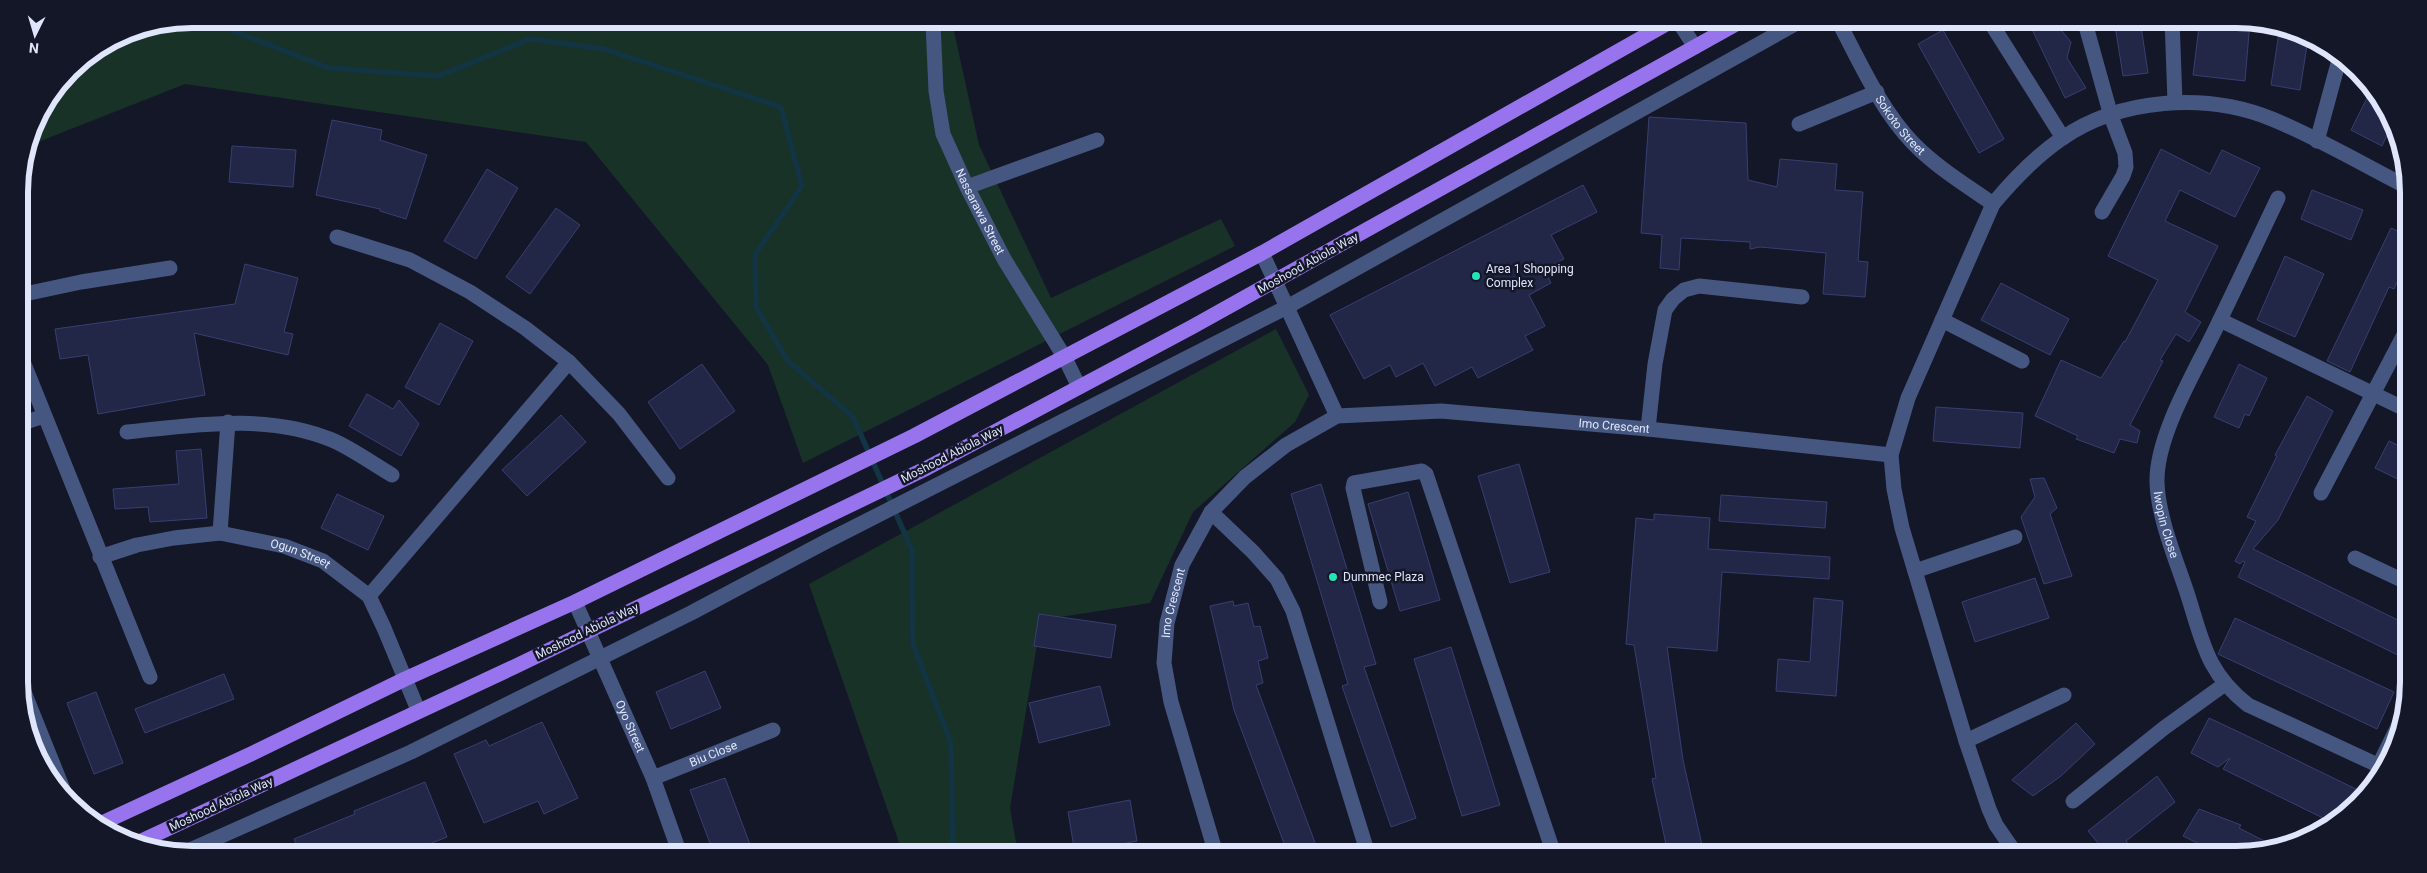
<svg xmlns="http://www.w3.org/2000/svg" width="2427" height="873" font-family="Roboto,sans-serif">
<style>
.green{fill:#183228}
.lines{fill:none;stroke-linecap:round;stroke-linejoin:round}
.stream{stroke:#123443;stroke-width:5.5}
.building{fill:#222747;stroke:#373f70}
.minor{stroke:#455781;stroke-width:15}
.major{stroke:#9774ee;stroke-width:15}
.poi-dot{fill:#23e4b6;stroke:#141728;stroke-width:2}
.labels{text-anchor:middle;stroke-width:5;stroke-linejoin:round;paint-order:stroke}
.street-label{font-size:12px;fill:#dfe5fb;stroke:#141728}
.poi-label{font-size:12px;fill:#dfe5fb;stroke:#141728;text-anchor:start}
.rim{fill:none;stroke:#dfe5fb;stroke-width:6}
</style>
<rect width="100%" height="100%" fill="#141728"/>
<!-- green -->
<path class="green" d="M 191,19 L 299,19 L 323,29 L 364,19 L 884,19 L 911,30 L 954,31 L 979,145 L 1051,298 L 1221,219 L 1235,246 L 803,463 L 768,365 L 586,142 L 185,84 L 28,146 L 37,115 L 77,62 L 125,32 Z
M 1276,329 L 1309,395 L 1295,422 L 1193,512 L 1150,603 L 1041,620 L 1010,808 L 1018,854 L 903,854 L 809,584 Z"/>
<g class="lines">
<!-- stream -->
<path class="stream" d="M 202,19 L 329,68 L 439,76 L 530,39 L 604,49 L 781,107 L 802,186 L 755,255 L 756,307 L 788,361 L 853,417 L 912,550 L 913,644 L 951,743 L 953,854"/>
</g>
<!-- building -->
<path class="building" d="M 2027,19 L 2052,19 L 2071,42 L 2067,58 L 2086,88 L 2065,98 Z
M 2114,19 L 2140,19 L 2148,73 L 2123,76 Z
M 2200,19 L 2250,21 L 2245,81 L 2193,75 Z
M 2280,26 L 2291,28 L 2308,39 L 2300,90 L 2271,85 Z
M 1943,30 L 2004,139 L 1979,153 L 1918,44 Z
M 2372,88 L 2393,122 L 2382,146 L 2351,130 Z
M 1649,117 L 1746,123 L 1748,180 L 1777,187 L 1780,159 L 1837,164 L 1835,190 L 1863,192 L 1858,261 L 1868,262 L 1865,297 L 1823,294 L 1826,253 L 1760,247 L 1750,249 L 1750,242 L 1681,238 L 1679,270 L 1660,268 L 1662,235 L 1641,233 Z
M 332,120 L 382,130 L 380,140 L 427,155 L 406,219 L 380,211 L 380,209 L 316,195 Z
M 232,146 L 296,150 L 293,187 L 229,182 Z
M 2161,149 L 2210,174 L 2222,150 L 2260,168 L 2235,217 L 2180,190 L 2165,221 L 2218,246 L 2185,312 L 2201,322 L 2189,342 L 2176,334 L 2160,360 L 2163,361 L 2130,425 L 2140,431 L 2137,443 L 2120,439 L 2114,453 L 2076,439 L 2078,436 L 2035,416 L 2061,360 L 2101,378 L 2124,341 L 2125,342 L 2158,280 L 2108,256 Z
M 487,169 L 518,188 L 476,259 L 444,241 Z
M 1583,185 L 1597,212 L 1551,235 L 1564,259 L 1544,269 L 1551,283 L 1529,295 L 1545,326 L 1525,336 L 1533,350 L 1478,378 L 1472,367 L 1435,386 L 1423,363 L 1396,377 L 1390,365 L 1364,379 L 1330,315 Z
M 2312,190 L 2363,210 L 2351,240 L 2301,219 Z
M 556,208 L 580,225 L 530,294 L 506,277 Z
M 2391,228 L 2407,235 L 2407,261 L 2394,289 L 2389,287 L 2350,372 L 2327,361 Z
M 2285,256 L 2324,274 L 2295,337 L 2257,320 Z
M 245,264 L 298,278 L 284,332 L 293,334 L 288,355 L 194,333 L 205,395 L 98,414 L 88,355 L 60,359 L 55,329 L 235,304 Z
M 2001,283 L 2069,319 L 2050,355 L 1981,320 Z
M 440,323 L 473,341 L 439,405 L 405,387 Z
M 702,364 L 735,411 L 680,449 L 648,402 Z
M 2239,364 L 2267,378 L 2249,416 L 2245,414 L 2239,428 L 2214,417 Z
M 367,394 L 393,409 L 399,400 L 419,424 L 401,456 L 349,426 Z
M 2307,396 L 2333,411 L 2278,520 L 2253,549 L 2408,625 L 2408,660 L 2238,577 L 2245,562 L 2243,561 L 2240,564 L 2235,561 L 2256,521 L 2247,517 L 2277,456 L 2275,455 Z
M 1936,407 L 2023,413 L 2020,448 L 1933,441 Z
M 561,415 L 586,442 L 527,496 L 502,470 Z
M 2389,441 L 2408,450 L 2408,484 L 2375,468 Z
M 201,449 L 207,518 L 150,522 L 148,507 L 115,509 L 113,489 L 179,484 L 176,451 Z
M 1519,464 L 1550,572 L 1510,583 L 1478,476 Z
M 2044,478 L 2057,508 L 2050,514 L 2072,576 L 2044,584 L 2021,517 L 2035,497 L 2030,479 Z
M 1321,484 L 1376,664 L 1364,667 L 1416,818 L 1391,827 L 1342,686 L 1348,684 L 1291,494 Z
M 1408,492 L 1440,600 L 1400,611 L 1368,504 Z
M 337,494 L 384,516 L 368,550 L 321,528 Z
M 1721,495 L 1827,502 L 1825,528 L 1719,521 Z
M 1654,514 L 1710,518 L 1708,549 L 1830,557 L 1829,579 L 1722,572 L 1717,651 L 1667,647 L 1683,760 L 1704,854 L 1668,854 L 1652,779 L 1656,778 L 1634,645 L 1626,644 L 1636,518 L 1654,520 Z
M 2035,578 L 2049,618 L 1975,642 L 1962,602 Z
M 1814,598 L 1843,601 L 1836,696 L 1776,691 L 1778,659 L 1810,662 Z
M 1233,601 L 1234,606 L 1248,603 L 1254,627 L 1260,626 L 1268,658 L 1258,661 L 1263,683 L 1256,685 L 1317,848 L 1299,854 L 1288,854 L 1234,710 L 1210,606 Z
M 1039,614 L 1116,625 L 1111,658 L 1034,646 Z
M 2235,618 L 2394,692 L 2377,729 L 2218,654 Z
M 1451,647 L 1500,805 L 1462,816 L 1414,659 Z
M 705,671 L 721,708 L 671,729 L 656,692 Z
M 224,674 L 234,699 L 145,733 L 135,709 Z
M 1100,686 L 1110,725 L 1039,743 L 1029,703 Z
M 96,692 L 123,763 L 94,774 L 67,703 Z
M 2209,718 L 2243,734 L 2364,793 L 2341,818 L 2333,823 L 2223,769 L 2230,758 L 2218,767 L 2191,753 Z
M 542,722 L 578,798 L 544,814 L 538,801 L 484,823 L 454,754 L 486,740 L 489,746 Z
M 2076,723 L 2095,744 L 2061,776 L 2033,796 L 2012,780 Z
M 2157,776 L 2175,802 L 2126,841 L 2137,854 L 2107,854 L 2088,831 Z
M 725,778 L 751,847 L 732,854 L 714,854 L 690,790 Z
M 425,782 L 447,837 L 404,854 L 372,854 L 369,847 L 352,854 L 300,854 L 294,839 L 355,814 L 354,811 Z
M 1130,800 L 1137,841 L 1075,853 L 1068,812 Z
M 2199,809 L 2241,825 L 2239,828 L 2276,847 L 2247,854 L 2219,854 L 2183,836 Z"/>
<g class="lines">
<!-- minor -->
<g class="minor">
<path id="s1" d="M 935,19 L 933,23 L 936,91 L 943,134 L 967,187 L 1004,259 L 1065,358 L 1079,387"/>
<path d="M 1677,19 L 1695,47"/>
<path id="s2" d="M 1837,19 C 1859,60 1880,109 1913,143 C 1936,167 1966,185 1993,204"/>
<path d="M 2084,19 L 2111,116 L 2125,153 L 2126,167 L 2123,176 L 2102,212"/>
<path d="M 2172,19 L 2175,102"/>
<path d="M 1989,20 L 2063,138"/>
<path d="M 1799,124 L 1877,92"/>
<path d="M 2317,141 L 2339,60"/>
<path d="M 967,187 L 1097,140"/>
<path id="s3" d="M 2278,198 C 2257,242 2237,285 2216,328 C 2196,370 2156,435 2157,482 C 2158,519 2178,564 2189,599 C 2203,644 2208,674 2248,705 L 2384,768"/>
<path d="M 337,237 L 410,260 L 470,292 L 525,328 L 569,362 L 619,414 L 668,478"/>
<path d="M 1262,253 L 1337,416"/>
<path d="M 20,295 L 81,282 L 170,268"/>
<path d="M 1942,320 L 2022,361"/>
<path d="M 2220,320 L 2407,410"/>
<path d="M 20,354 L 150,677"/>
<path d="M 20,424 L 44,416"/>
<path d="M 1648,429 L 1655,364 L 1665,310 L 1673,299 L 1684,290 L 1699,286 L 1802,297"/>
<path d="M 127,432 C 195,425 267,413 332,440 C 353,449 373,464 392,475"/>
<path d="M 2321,493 L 2407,329"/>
<path d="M 1211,512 L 1253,552 L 1277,579 L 1293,611 L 1368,854"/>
<path d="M 220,533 L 228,422"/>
<path id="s4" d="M 100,557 L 137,545 L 174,538 L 220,533 L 284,546 L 323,561 L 369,596 L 384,628 L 418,710"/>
<path d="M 2355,558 L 2408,583"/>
<path d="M 1915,571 L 2015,537"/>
<path d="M 369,596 L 569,362"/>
<path id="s5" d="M 575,602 L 653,778 L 680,854"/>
<path d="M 1380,602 L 1353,488 L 1354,483 L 1422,471 L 1426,474 L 1554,854"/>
<path d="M 22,687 L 67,799"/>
<path d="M 1966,741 L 2064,695"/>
<path d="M 2379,765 L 2402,718"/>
<path id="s6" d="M 653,778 L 773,730"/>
<path d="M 2073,801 L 2164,728 L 2225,684"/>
<path d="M 183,853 L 411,752 L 691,613 L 827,541 L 1287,307 L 1804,19"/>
<path id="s7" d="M 1216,854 L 1171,702 L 1164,663 L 1167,623 L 1182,565 L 1211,512 L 1245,477 L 1286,445 L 1337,416 L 1441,411 L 1648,429 L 1891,455"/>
<path d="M 2016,854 L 1996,825 L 1989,809 L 1966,741 L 1902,528 L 1894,489 L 1891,455 L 1908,398 L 1993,204 C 2013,180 2035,157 2061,139 C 2120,98 2206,92 2272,119 C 2318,138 2362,164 2407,187"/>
</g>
<!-- major -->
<path class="major" d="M 102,823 L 251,754 L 405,679 L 575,602 L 914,436 L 1262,253 L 1675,19
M 135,844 L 514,667 L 927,468 L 1192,327 L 1745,19"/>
</g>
<!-- markers -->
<g class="poi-dot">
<circle cx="1476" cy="276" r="5"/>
<circle cx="1333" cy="577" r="5"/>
</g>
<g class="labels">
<!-- street labels -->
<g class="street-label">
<text dy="4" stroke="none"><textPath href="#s2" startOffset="124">Sokoto Street</textPath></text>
<text dy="4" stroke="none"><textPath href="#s1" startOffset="202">Nassarawa Street</textPath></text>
<text transform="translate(1308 263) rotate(-29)" y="4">Moshood Abiola Way</text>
<text dy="4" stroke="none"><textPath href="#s7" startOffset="796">Imo Crescent</textPath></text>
<text transform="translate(952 454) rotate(-27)" y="4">Moshood Abiola Way</text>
<text dy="4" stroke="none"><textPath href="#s3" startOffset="354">Iwopin Close</textPath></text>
<text dy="4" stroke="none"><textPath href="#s4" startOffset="206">Ogun Street</textPath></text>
<text dy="4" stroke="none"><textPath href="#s7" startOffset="259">Imo Crescent</textPath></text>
<text transform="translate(587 631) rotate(-26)" y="4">Moshood Abiola Way</text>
<text dy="4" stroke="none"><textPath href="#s5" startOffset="136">Oyo Street</textPath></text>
<text dy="4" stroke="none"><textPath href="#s6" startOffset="65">Biu Close</textPath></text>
<text transform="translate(221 804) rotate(-25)" y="4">Moshood Abiola Way</text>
</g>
<!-- poi labels -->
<g class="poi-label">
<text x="1486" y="273">Area 1 Shopping<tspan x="1486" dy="14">Complex</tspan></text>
<text x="1343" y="581">Dummec Plaza</text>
</g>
</g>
<!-- crop -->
<path d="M0 0H2427V873H0ZM192 28H2236A164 164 0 0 1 2400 192V682A164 164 0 0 1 2236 846H192A164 164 0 0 1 28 682V192A164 164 0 0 1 192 28Z" fill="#141728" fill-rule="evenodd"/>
<path class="rim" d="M192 28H2236A164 164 0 0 1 2400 192V682A164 164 0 0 1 2236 846H192A164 164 0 0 1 28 682V192A164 164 0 0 1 192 28Z"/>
<!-- north arrow -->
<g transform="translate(35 35) rotate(185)" stroke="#141728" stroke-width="4" paint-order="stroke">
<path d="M0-4L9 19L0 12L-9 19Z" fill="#dfe5fb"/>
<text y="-8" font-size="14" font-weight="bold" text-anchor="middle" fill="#dfe5fb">N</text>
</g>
</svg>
